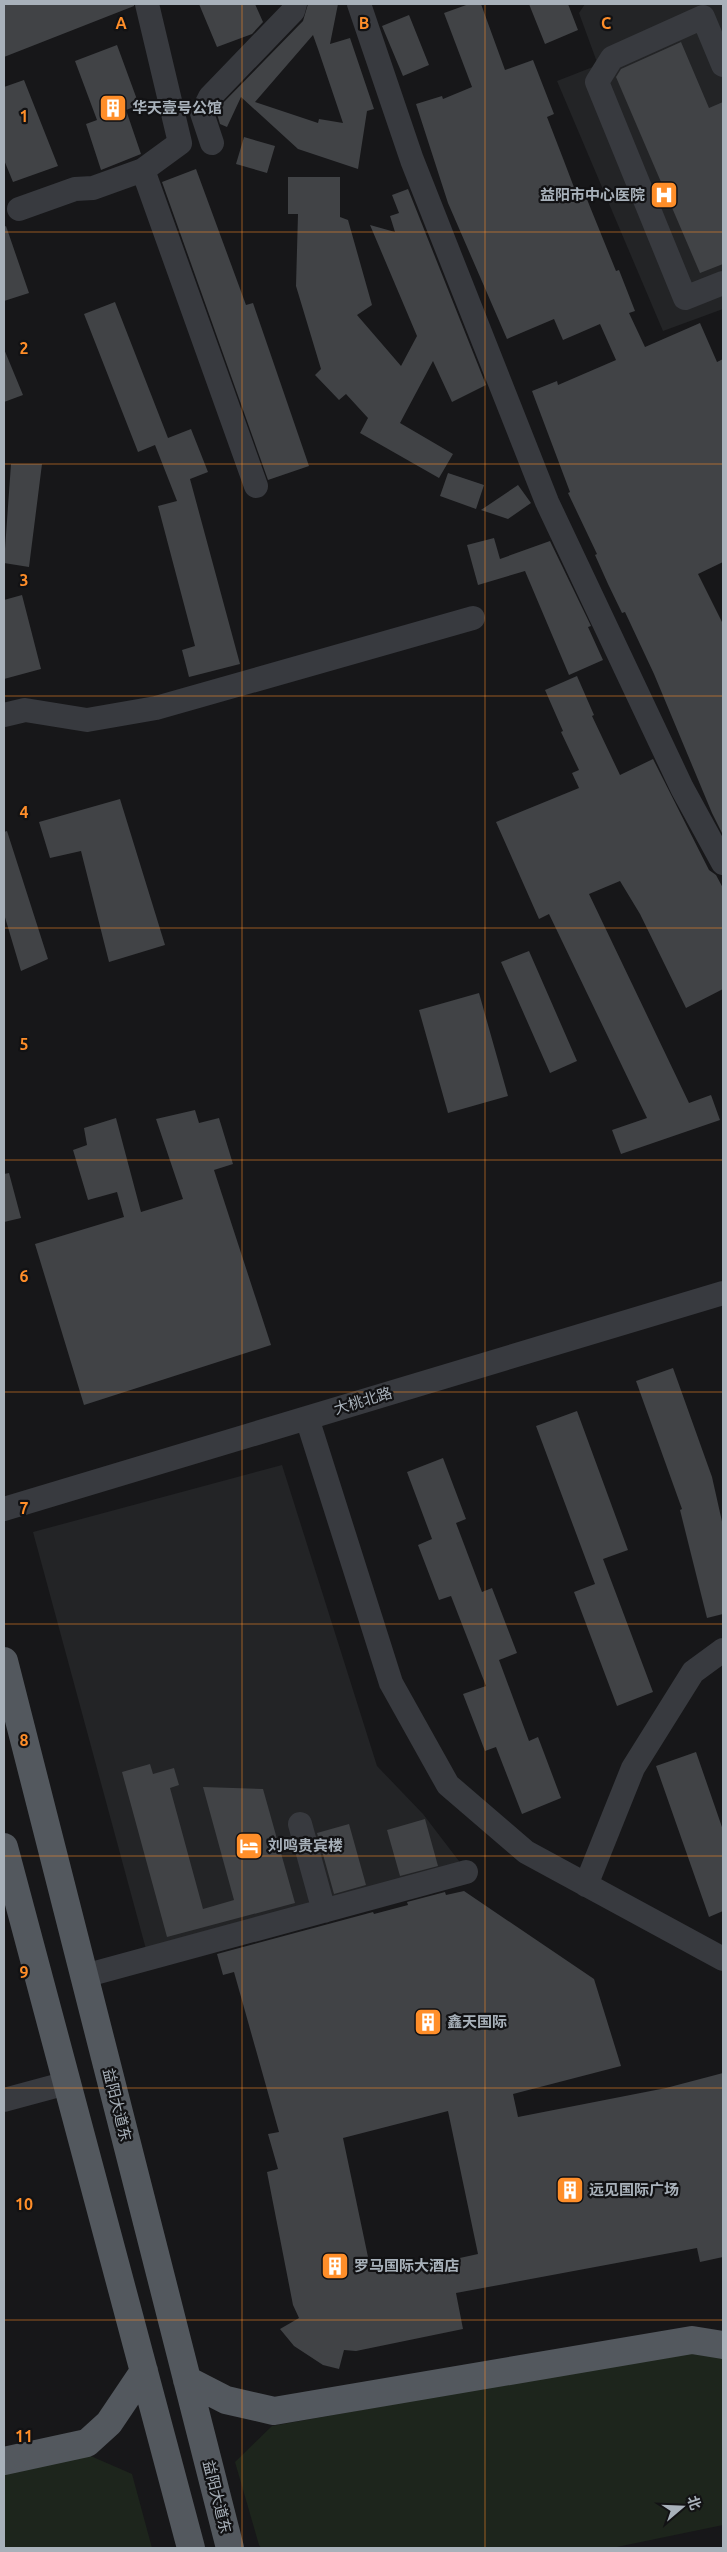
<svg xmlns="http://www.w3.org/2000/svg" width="727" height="2552" font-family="Ubuntu,'Noto Sans SC',sans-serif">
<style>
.built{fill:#232426}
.green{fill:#1d251c}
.building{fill:#414346;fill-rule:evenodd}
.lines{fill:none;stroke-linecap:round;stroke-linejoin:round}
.minor{stroke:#383a3f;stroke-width:24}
.major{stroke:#53585e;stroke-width:28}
.grid{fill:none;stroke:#ff8e29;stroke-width:1;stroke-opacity:0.55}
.labels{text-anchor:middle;stroke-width:4.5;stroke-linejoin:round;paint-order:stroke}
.poi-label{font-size:15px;font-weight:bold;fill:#a8b1ba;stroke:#121214;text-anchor:start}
.street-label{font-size:15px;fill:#a8b1ba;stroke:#121214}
.grid-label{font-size:16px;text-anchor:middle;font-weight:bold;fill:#ff8e29;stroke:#121214;stroke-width:4.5;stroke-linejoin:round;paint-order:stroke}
</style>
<rect width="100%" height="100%" fill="#171719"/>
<!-- built -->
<path class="built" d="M 585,4 L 723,4 L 723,309 L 663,331 L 557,81 L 598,65 L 579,13 Z
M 282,1465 L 377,1766 L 423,1814 L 462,1865 L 147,1953 L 33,1532 Z"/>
<!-- green -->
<path class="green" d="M 696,2350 L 723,2356 L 723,2525 L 612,2548 L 261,2548 L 259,2545 L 235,2462 L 272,2426 Z
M 86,2454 L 132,2474 L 152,2548 L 4,2548 L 4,2472 Z"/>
<!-- building -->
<path class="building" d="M 4,4 L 134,4 L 134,6 L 4,57 Z
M 199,4 L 255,4 L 263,22 L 252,34 L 217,47 Z
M 308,4 L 338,4 L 330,44 L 350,38 L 374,109 L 367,111 L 358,169 L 298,149 L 241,97 L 227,127 L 220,124 L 217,114 L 221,105 L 303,21 ZM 313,35 L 318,49 L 343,123 L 319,119 L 318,123 L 255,102 Z
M 469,4 L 481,4 L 505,70 L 533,60 L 554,114 L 547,117 L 564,161 L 575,190 L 582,187 L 616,271 L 619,270 L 635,311 L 629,313 L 645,347 L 700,323 L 717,362 L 723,359 L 723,562 L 698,574 L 723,624 L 723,835 L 712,813 L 654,674 L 625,612 L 622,613 L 608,584 L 595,555 L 597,554 L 568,493 L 570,492 L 532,391 L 557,381 L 558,385 L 616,360 L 600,324 L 563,340 L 554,319 L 507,339 L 448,203 L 416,104 L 442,96 L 443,99 L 472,87 L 444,13 Z
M 529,4 L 568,4 L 578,30 L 545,44 Z
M 409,15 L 429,65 L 403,76 L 382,26 Z
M 681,42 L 709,108 L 723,102 L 723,264 L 700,273 L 616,77 L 621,69 Z
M 117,45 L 139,105 L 126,110 L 141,154 L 101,170 L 86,124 L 97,120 L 75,61 Z
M 24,80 L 58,166 L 13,182 L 4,160 L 4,87 Z
M 244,137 L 275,146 L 267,173 L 236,164 Z
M 196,169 L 246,305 L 253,303 L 309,466 L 268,480 L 162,182 Z
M 288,177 L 340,177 L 340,217 L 348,220 L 372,305 L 357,315 L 401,366 L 417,336 L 370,225 L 395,232 L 390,216 L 399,213 L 392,195 L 408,189 L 486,385 L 452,402 L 433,361 L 400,423 L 453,454 L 439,478 L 360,433 L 368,418 L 346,394 L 339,400 L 315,375 L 321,369 L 296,286 L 298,214 L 288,214 Z
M 6,226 L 29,293 L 4,301 L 4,227 Z
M 115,302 L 168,438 L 191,429 L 208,472 L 190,479 L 240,664 L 189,677 L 182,650 L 195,646 L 158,506 L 177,501 L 155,445 L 138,452 L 84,314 Z
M 4,349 L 23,395 L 4,402 Z
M 11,464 L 42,464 L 29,567 L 4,563 Z
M 448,473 L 484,485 L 476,509 L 440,496 Z
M 518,485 L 531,503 L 508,519 L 481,510 Z
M 494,538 L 500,559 L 550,541 L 591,626 L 588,627 L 603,660 L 569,675 L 525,571 L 478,585 L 467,545 Z
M 22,595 L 41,669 L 4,679 L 4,600 Z
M 577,676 L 594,715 L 592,716 L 620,775 L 653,759 L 709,870 L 716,875 L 723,888 L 723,989 L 686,1008 L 640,914 L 620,881 L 589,894 L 689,1103 L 711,1095 L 720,1120 L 621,1154 L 612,1130 L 647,1118 L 549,914 L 539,919 L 496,822 L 579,788 L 572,773 L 579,770 L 561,732 L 563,731 L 545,690 Z
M 120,799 L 165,945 L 109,962 L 81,851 L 50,858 L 39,822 Z
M 7,831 L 48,959 L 21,971 L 4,914 L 4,832 Z
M 529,951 L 577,1061 L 550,1073 L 501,962 Z
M 479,993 L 508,1096 L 448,1113 L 419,1010 Z
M 195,1110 L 199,1123 L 219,1118 L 233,1164 L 214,1170 L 271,1345 L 84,1405 L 35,1244 L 124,1217 L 117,1192 L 88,1200 L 73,1150 L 87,1145 L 84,1128 L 116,1118 L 141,1212 L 183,1199 L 156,1119 Z
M 9,1173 L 21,1218 L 4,1222 L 4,1174 Z
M 673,1368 L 712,1477 L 723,1526 L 723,1614 L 707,1618 L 680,1510 L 682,1509 L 636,1381 Z
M 577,1411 L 628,1550 L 603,1559 L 653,1692 L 617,1706 L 574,1592 L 595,1584 L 536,1426 Z
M 443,1458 L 466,1519 L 456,1523 L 482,1592 L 492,1588 L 517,1653 L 499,1660 L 529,1741 L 538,1737 L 561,1798 L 522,1814 L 496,1747 L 485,1751 L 463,1694 L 486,1686 L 451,1596 L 439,1600 L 418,1545 L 432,1539 L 407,1472 Z
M 696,1752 L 723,1830 L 723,1911 L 709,1917 L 656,1766 Z
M 150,1764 L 153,1774 L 174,1768 L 179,1785 L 170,1788 L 203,1909 L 234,1900 L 203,1787 L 263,1789 L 295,1903 L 167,1937 L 122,1772 Z
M 425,1819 L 438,1866 L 400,1876 L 387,1830 Z
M 349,1824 L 366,1885 L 334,1894 L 317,1833 Z
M 464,1891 L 594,1979 L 621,2066 L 513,2094 L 518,2117 L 666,2088 L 723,2073 L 723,2257 L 700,2262 L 697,2248 L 456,2293 L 463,2329 L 356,2351 L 344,2350 L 339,2369 L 323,2365 L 294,2346 L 280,2329 L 299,2318 L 293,2305 L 267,2172 L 278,2169 L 268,2134 L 279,2132 L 234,1972 L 223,1975 L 217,1954 L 373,1912 L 374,1914 L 408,1905 L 407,1902 L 445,1892 L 446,1895 ZM 448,2111 L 478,2254 L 396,2272 L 368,2257 L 343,2138 Z"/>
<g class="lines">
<!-- minor -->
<path class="minor" d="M 359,4 L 412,160 L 547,502 L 682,788 L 723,863
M 723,65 L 703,17 L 612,58 L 597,82 L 685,298 L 723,283
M 212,143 L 202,113 L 210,97 L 293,11 L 295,4
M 143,170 L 256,486
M 19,209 L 75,189 L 93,188 L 143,170 L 180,143 L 147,4
M 4,715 L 25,710 L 87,720 L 156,708 L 473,618
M 307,1418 L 391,1683 L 448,1785 L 526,1852 L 723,1959
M 4,1509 L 723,1293
M 300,1824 L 324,1911
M 586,1885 L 633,1768 L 693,1672 L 723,1650
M 84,1976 L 466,1872
M 4,2100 L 67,2083"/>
<!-- major -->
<path class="major" d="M 4,1661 L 230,2548
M 4,1847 L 191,2548
M 187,2380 L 226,2400 L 274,2411 L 692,2340 L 723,2345
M 4,2461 L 87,2443 L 109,2423 L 144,2371"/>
</g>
<!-- grid -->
<path class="grid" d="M 242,4 L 242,2548M 485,4 L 485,2548M 4,232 L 723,232M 4,464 L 723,464M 4,696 L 723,696M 4,928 L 723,928M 4,1160 L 723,1160M 4,1392 L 723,1392M 4,1624 L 723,1624M 4,1856 L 723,1856M 4,2088 L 723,2088M 4,2320 L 723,2320"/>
<!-- icons -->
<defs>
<g id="building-square" transform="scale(1.4375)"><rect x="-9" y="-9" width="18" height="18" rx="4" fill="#ff8e29" stroke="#121214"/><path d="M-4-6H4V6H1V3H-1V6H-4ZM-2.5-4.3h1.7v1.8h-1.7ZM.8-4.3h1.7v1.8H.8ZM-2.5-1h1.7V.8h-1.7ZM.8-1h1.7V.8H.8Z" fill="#fff"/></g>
<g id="hospital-square" transform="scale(1.4375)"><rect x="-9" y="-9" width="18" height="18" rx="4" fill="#ff8e29" stroke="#121214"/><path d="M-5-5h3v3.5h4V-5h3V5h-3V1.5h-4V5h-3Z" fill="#fff"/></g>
<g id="hotel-square" transform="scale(1.4375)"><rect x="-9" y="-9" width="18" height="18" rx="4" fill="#ff8e29" stroke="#121214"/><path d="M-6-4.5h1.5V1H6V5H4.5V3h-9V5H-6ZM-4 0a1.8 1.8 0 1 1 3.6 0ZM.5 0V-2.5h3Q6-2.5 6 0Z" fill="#fff"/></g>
</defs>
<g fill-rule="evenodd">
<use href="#building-square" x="113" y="108"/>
<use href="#hospital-square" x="664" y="195"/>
<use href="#hotel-square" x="249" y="1846"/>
<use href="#building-square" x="428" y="2022"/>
<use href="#building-square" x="570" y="2190"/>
<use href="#building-square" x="335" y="2266"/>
</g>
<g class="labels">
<!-- poi labels -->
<g class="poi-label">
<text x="132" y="113">华天壹号公馆</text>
<text x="645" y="200" text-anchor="end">益阳市中心医院</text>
<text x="268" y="1851">刘鸣贵宾楼</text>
<text x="447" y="2027">鑫天国际</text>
<text x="589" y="2195">远见国际广场</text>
<text x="354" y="2271">罗马国际大酒店</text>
</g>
<!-- street labels -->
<g class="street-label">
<text transform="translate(363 1401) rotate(-17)" y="5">大桃北路</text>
<text transform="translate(117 2105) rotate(76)" y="5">益阳大道东</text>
<text transform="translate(217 2497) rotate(76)" y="5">益阳大道东</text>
</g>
</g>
<g class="grid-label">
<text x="121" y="29">A</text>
<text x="364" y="29">B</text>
<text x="606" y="29">C</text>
<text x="24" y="122">1</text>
<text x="24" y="354">2</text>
<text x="24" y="586">3</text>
<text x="24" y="818">4</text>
<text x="24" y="1050">5</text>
<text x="24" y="1282">6</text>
<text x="24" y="1514">7</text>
<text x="24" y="1746">8</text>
<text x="24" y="1978">9</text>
<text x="24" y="2210">10</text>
<text x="24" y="2442">11</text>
</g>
<!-- border -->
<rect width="727" height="2552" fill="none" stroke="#a8b1ba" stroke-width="10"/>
<!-- north arrow -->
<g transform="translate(682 2507) rotate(71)" stroke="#121214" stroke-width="4" paint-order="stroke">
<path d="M0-4L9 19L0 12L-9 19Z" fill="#a8b1ba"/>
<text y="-8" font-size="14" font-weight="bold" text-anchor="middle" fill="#a8b1ba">北</text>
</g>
</svg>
